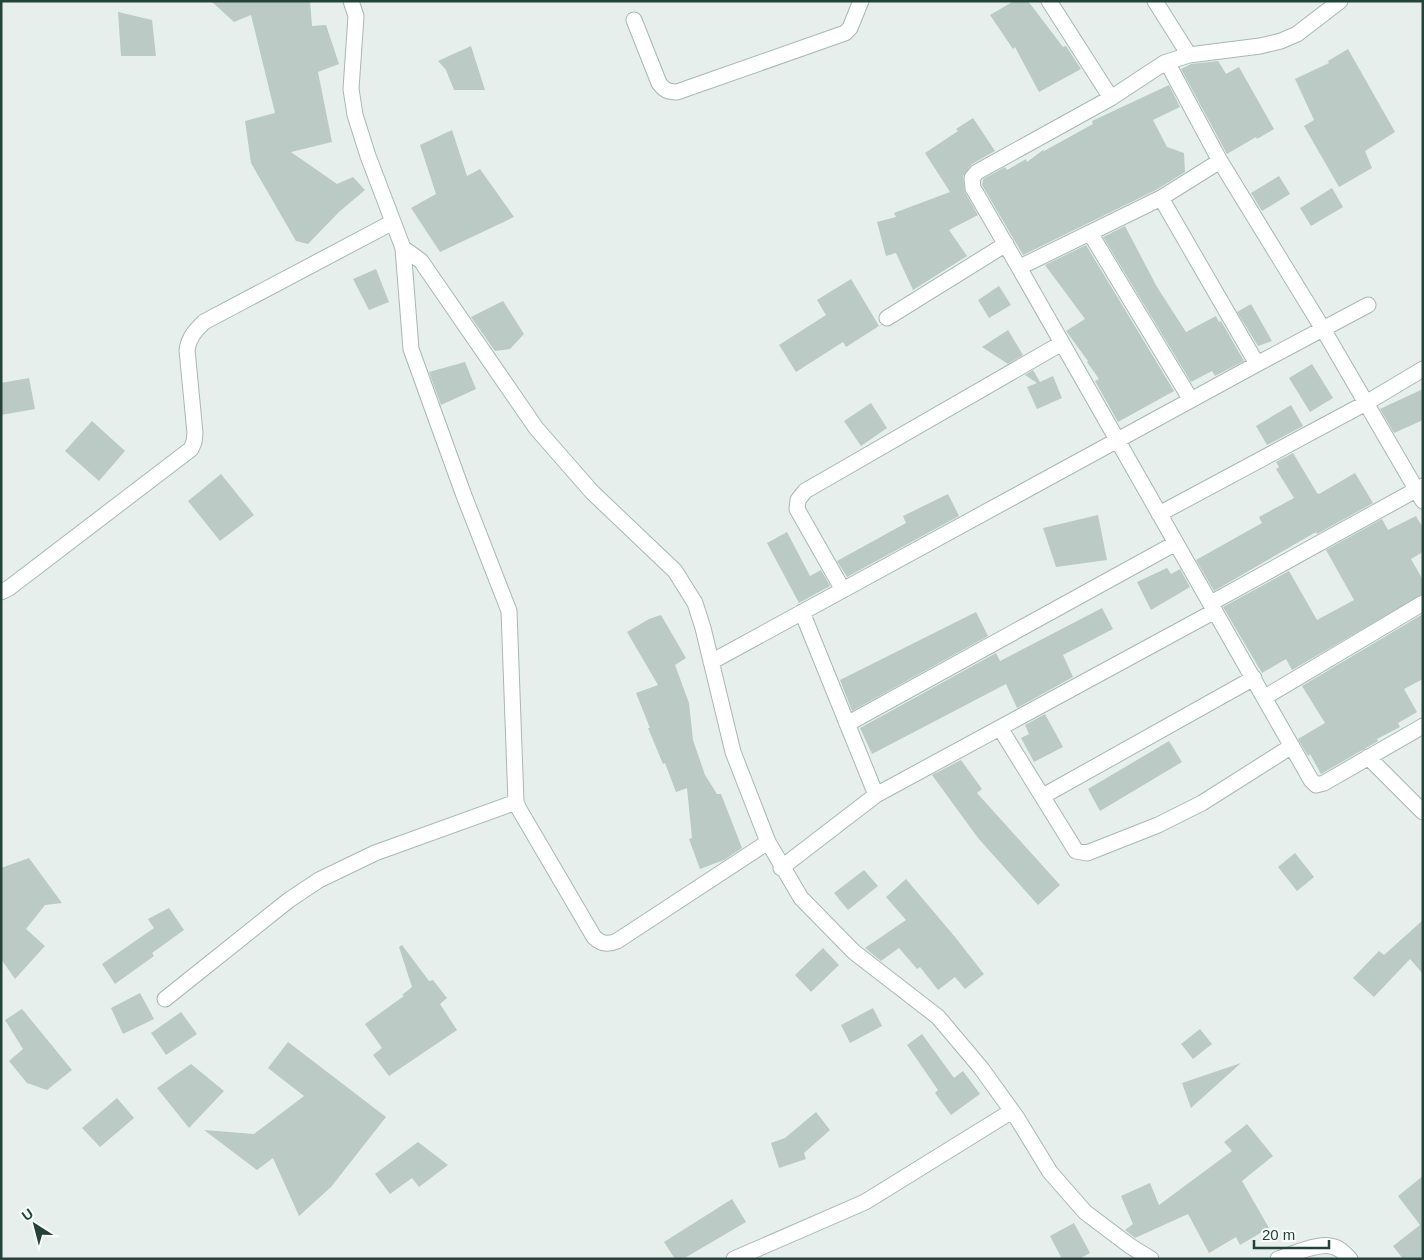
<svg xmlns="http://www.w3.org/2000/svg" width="1424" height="1260" font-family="Helvetica,sans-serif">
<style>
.building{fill:#bbcac4}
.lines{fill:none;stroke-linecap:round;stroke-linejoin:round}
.minor-casing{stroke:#a8b8b2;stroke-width:17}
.minor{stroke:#fff;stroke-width:15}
</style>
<rect width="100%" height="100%" fill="#e6efeb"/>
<!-- building -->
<path class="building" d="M 211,1 L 310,1 L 312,26 L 326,25 L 339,64 L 318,72 L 332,142 L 291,152 L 337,184 L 353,177 L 365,190 L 339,212 L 308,244 L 296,241 L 251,163 L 245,121 L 275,113 L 251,15 L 234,22 Z
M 1014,1 L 1028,1 L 1063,47 L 1066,46 L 1081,69 L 1039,92 L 1015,47 L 1013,49 L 990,15 Z
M 118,12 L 152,20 L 156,56 L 121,56 Z
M 471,46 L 485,90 L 454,90 L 446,70 L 438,61 Z
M 1348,49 L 1395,132 L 1365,151 L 1372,168 L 1339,187 L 1304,126 L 1314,120 L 1295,79 L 1329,63 L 1328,61 Z
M 1218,61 L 1226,74 L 1239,67 L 1274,129 L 1257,139 L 1256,137 L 1227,154 L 1181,69 L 1191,64 Z
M 1169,85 L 1180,107 L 1153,120 L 1167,147 L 1184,153 L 1185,172 L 1156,190 L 1023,255 L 982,185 L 983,179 L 1005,167 L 1007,170 L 1026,159 L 1027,162 L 1043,150 L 1044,151 L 1093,124 L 1092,121 Z
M 973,118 L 995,151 L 972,164 L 963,176 L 965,192 L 978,215 L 949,230 L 967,256 L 913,290 L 896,253 L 886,256 L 877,222 L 896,217 L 894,213 L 950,192 L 925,153 L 958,131 L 956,129 Z
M 452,130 L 467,176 L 480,169 L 514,217 L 440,252 L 411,208 L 436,194 L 420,145 Z
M 1279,176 L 1290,194 L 1262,211 L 1251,193 Z
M 1332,188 L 1343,207 L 1311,226 L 1300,208 Z
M 1125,226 L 1157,287 L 1186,332 L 1216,316 L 1219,322 L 1221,321 L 1244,361 L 1215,376 L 1212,371 L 1191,382 L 1103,237 Z
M 1086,245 L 1174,391 L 1118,422 L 1095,381 L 1099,379 L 1087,362 L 1088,361 L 1066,331 L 1085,319 L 1045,265 Z
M 376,269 L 389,302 L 369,310 L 353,279 Z
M 851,279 L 879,326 L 846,347 L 843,342 L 796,372 L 779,345 L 826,315 L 817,300 Z
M 999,286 L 1011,305 L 989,318 L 978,300 Z
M 503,301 L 524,334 L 510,349 L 495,351 L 471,317 Z
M 1251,304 L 1272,341 L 1258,346 L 1237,312 Z
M 1008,330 L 1023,355 L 1008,364 L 982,347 Z
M 465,362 L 476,389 L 441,405 L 429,372 Z
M 1312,364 L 1333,398 L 1310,412 L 1289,378 Z
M 1033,370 L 1040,382 L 1053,376 L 1062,398 L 1037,409 L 1027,387 L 1037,383 L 1025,375 Z
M 29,378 L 35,409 L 1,415 L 1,383 Z
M 1423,389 L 1423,420 L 1394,433 L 1380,409 Z
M 871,403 L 887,428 L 861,446 L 844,421 Z
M 1291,405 L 1303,426 L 1267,445 L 1256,426 Z
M 92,421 L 125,451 L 99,481 L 65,451 Z
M 1293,453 L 1317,493 L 1319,494 L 1355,473 L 1373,503 L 1317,534 L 1316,532 L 1214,591 L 1196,560 L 1262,523 L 1259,517 L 1294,498 L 1276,469 L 1279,467 L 1276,462 Z
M 221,474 L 254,515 L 220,541 L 188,501 Z
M 948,494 L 959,516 L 847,577 L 837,561 L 906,523 L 903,516 Z
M 1098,515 L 1107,560 L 1056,567 L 1043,528 Z
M 1416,516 L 1423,528 L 1423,552 L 1411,559 L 1423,580 L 1423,594 L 1292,670 L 1286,659 L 1262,673 L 1223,607 L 1289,571 L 1317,620 L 1354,600 L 1326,550 L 1382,519 L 1388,530 Z
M 787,532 L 810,576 L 821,570 L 830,586 L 799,603 L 767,543 Z
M 1167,568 L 1171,574 L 1180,569 L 1190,587 L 1151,610 L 1137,582 Z
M 1102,608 L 1113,629 L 1063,655 L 1073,677 L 1017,708 L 1006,684 L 872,754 L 860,728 L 996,653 L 1000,661 Z
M 976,612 L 988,636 L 852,711 L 840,680 Z
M 1423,614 L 1423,679 L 1404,689 L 1417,712 L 1398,723 L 1400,727 L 1377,739 L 1378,741 L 1321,774 L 1310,754 L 1308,756 L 1298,739 L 1325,723 L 1302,686 Z
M 661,615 L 686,658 L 675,665 L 689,703 L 693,740 L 705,775 L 717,794 L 721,794 L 742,848 L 724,860 L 700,869 L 689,839 L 692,838 L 687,788 L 676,792 L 665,763 L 663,764 L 648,728 L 650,728 L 636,693 L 658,685 L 627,632 L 649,619 Z
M 1045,714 L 1063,747 L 1034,762 L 1021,738 L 1029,734 L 1025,725 Z
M 1169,741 L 1182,762 L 1100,811 L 1088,789 Z
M 961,760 L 982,789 L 977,793 L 1060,885 L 1038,905 L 978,838 L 932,775 Z
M 1295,853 L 1314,877 L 1297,891 L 1278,867 Z
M 29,858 L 62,903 L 45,905 L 26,929 L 45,946 L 15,979 L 1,959 L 1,868 Z
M 864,870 L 878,886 L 848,910 L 834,893 Z
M 906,879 L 955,937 L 984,974 L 965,989 L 955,977 L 938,990 L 920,967 L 917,969 L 899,948 L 881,961 L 865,948 L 906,920 L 886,897 Z
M 169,908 L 184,930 L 152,953 L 154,956 L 115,984 L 102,964 L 154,928 L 148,919 Z
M 1423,920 L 1423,974 L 1410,959 L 1374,997 L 1353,978 L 1379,951 L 1384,955 Z
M 402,945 L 429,981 L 433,980 L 447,998 L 440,1004 L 457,1030 L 389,1076 L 373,1055 L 382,1048 L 365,1024 L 404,996 L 402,995 L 412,987 L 399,947 Z
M 823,948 L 839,965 L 811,992 L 795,975 Z
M 140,993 L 154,1019 L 123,1034 L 111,1008 Z
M 873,1008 L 882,1026 L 850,1043 L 841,1025 Z
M 22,1009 L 72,1070 L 47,1090 L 27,1083 L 9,1061 L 23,1049 L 5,1020 Z
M 181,1012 L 197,1034 L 166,1055 L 151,1033 Z
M 1200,1029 L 1212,1044 L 1193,1059 L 1181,1044 Z
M 922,1034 L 954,1078 L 963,1071 L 980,1094 L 951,1115 L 935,1093 L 938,1090 L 907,1045 Z
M 288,1042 L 386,1117 L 331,1187 L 299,1216 L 273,1158 L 257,1170 L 204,1130 L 254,1134 L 304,1096 L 268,1068 Z
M 1241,1063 L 1191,1108 L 1182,1083 Z
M 191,1064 L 224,1091 L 189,1128 L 157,1088 Z
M 117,1098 L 134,1118 L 100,1147 L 82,1128 Z
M 816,1112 L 830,1130 L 804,1153 L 806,1159 L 779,1168 L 771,1143 L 785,1138 Z
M 1247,1124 L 1273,1156 L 1242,1181 L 1269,1228 L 1240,1245 L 1236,1237 L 1209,1253 L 1188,1214 L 1135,1238 L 1125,1230 L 1133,1224 L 1121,1196 L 1150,1183 L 1159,1205 L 1232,1151 L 1224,1142 Z
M 418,1142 L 448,1165 L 419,1187 L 412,1178 L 390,1194 L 375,1174 Z
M 1423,1176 L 1423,1259 L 1403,1259 L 1393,1246 L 1420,1225 L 1398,1196 Z
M 732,1199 L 746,1222 L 683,1259 L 675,1259 L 664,1242 Z
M 1074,1223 L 1090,1253 L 1079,1259 L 1062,1259 L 1050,1236 Z"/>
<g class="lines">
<!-- minor casing -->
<g class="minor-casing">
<path id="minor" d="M 351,1 L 356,16 L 351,89 L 355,115 L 368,156 L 403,248 L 421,261 L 536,428 L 592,492 L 675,571 L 695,603 L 703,628 L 733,752 L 768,842 L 801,898 L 854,952 L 938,1017 L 981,1068 L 1017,1118 L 1050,1172 L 1085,1212 L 1130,1246 L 1151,1259
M 1049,1 L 1111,98 L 1164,63 L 1168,64 L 1220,161 L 1161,198 L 1022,266 L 1021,271 L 1311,780 L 1316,785 L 1324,783 L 1423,726
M 1155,1 L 1189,55
M 634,20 L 659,83 C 664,90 668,92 677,92 L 845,33 L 850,28 L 861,1
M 1164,63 L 1189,55 L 1260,46 L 1281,41 L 1297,34 L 1340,1
M 1220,161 L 1323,329 L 1423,501
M 1161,198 L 1257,364
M 1090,233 L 1191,400
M 403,248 L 411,349 L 463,493 L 509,611 L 516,802 L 519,809 L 594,937 C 601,944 608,945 617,941 L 768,842
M 1021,271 L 973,188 L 972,178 L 977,172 L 1111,98
M 887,318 L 1006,244
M 1159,514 L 1366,403 L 1423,369
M 843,590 L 797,509 L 798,500 L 805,491 L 1062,343
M 1,592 L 9,588 L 191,449 L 194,442 L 195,433 L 187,350 C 189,337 195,331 204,322 L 393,222
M 1211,603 L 1423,486
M 711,662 L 1257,364 L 1368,305
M 1265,697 L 1423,603
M 847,724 L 1176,543
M 1000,728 L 1076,851 L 1087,853 L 1158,825 L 1202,803 L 1292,746
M 1368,757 L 1423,812
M 876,795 L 1215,611
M 1043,796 L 1254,678
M 781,868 L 876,795 L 802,612
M 165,999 L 289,900 L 319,880 L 375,853 L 516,802
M 734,1259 L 865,1202 L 1012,1111
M 1278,1259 C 1291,1255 1317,1243 1330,1246 C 1339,1247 1344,1253 1350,1259"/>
</g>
<!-- minor -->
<use href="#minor" class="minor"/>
</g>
<!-- border -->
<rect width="1424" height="1260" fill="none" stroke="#24423a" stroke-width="5"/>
<!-- north arrow -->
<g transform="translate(35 1225) rotate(324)" stroke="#f7fbf9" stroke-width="4" paint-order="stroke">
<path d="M0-4L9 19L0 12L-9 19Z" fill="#24423a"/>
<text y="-8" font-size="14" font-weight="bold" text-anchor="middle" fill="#24423a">U</text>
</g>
<!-- scale -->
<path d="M1254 1240v8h75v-8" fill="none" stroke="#24423a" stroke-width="2.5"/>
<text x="1262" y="1240" font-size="15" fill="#24423a" stroke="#f7fbf9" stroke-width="4" paint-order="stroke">20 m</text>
</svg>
